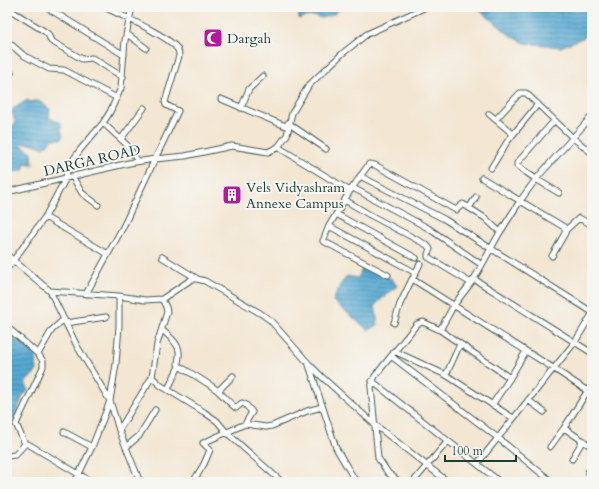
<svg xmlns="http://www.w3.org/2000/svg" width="599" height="489" font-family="Cardo,serif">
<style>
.water{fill:url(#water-rules);stroke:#3a7282}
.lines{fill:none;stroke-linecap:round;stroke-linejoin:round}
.street-casing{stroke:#3f564c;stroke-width:7}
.street{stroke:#fff;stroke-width:5}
.labels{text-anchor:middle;stroke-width:4;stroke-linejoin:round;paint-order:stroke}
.poi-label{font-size:14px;fill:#1f3d34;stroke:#f6f6f2;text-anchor:start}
.street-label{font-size:14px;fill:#1f3d34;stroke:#f6f6f2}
</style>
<defs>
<pattern id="water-rules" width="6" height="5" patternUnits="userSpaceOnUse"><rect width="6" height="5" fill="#56a8d1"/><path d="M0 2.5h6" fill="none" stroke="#478aaa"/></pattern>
</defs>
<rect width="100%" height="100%" fill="#f6f6f2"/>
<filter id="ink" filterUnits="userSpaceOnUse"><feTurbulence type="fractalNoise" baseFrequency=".025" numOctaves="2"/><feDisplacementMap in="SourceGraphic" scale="8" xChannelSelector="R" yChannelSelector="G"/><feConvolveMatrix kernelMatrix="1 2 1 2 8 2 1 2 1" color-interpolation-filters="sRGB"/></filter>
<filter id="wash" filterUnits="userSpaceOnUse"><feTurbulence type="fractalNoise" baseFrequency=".012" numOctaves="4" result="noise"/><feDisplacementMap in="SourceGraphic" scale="16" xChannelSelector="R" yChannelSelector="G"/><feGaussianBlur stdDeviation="0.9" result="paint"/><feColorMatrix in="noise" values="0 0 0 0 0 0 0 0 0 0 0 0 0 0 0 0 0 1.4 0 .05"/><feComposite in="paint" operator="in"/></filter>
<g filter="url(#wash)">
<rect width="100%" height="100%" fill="#f3e6d2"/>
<!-- water -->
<path class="water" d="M 298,7 L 343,7 L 334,14 L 322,18 C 313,15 307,16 299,19 Z
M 480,7 L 592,7 L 592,34 L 561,47 L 525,43 L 511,36 L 479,10 Z
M 27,100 L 31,102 C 40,98 43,105 50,109 L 49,118 L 61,123 L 61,131 L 63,135 L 61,139 L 53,139 L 44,148 L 33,144 L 24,144 L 21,146 L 32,152 L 33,165 L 26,163 L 23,170 C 18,173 11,170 7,175 L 7,126 L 11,126 L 15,124 L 15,120 L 11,112 L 13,109 Z
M 363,266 L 392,279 L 397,286 L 375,305 L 378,325 L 368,330 L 333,301 L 340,285 L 347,276 L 358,278 Z
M 7,333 L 36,354 L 37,371 L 25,383 L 29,390 L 23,396 L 7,435 Z"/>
</g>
<g filter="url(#ink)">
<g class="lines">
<!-- street casing -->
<g class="street-casing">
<path id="street" d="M 46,7 L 124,55
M 7,8 L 44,31 L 48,34 L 51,41 L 82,59 L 92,58 L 123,77
M 127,34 L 146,48
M 7,41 L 23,55 L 49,69 L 64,70 L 117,98
M 7,69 L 11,73
M 221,99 L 288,127
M 241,108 L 249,89 L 263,76
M 489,114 L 513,134
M 496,119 L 520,93 L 526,93 L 573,138 L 592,153
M 554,121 L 517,163 L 517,166 L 536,179 L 559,193
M 103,123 L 126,144 L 138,161
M 288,123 L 326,149
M 121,139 L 144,108
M 278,147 L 350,191
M 491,168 L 507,142 L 538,104
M 72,176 L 82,193 L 98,205
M 360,176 L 444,219 L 592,312
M 482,178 L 564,227 L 566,230 L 565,233 L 552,256
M 353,188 L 428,228 L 482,265
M 7,192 L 129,163 L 155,159 L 178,111 L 166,105 L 165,102 L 179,56 C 179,54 179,52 178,50 C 172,37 118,14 104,7
M 345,200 L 370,215 L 427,245 L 430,249 L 428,254 L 428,257 L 471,283
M 469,208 L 476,197
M 336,214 L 416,258
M 45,217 L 108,254
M 329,226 L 414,272 L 414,275
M 566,230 L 579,218 L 592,225
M 7,255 L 50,291 L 77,346 L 110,401 L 119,430 L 140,482
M 162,257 L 196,278
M 7,269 L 45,217 L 66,178 L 67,170 L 71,163 L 80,150 L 103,123 L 110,112 L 121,88 L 125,40 L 132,7
M 388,275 L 323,241 L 329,226 L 350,191 L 369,164 L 375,165 L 456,210 L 463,204 L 485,218 L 500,232
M 414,276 L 420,264
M 474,279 L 592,353
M 50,291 L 119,296 L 145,300 L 162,299 L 192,279 L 197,279 L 205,281 L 260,313 L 270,320 L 309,364 L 322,377 L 374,424 L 448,482
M 86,294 L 123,227 L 155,159 L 185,156 L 232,146 L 268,152 L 278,147 L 287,135 L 292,113 L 309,85 L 343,53 L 367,34 L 426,7
M 162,299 L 166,307 L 167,312 L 157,344 L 152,377 L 160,385 L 204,412 L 217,421 L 227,433 L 282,482
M 66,323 L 106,317
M 394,323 L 400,304 L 412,279 L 553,368 L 592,394
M 7,327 L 38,354 L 43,361 L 43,367 L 16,424 L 25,444
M 162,330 C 168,335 178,343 179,351 C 180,355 178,360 178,364 L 179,366 L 168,389
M 440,330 L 454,305 L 474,279 L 499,234 L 520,201 L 536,179 L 592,116
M 394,351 L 446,375 L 513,418
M 38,354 L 52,330 L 64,319
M 391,356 L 498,438 L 552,482
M 309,365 L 336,448 L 356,482
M 179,366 C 192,374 205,381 217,390 C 224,396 229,403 236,408 L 242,403 L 245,404 L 252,412 L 245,424
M 446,375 L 460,344
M 372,381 L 500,482
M 218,391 L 233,376
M 528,400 L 544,412
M 492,405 L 510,378
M 564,428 L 592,447
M 119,430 L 152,377
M 64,432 L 92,447
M 126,447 L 139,436 L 155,410
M 550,447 L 564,428 L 592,384
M 7,456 L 15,455 L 25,444 L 28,444 L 92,482
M 572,459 L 583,440
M 477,464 L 575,342 L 592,314
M 588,472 L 592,467
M 75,482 L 92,447 L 110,401 L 116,364 L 119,326 L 119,296
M 184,482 L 193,482
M 193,482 L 204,464 L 210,450 L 203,443 L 245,424 L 266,427 L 272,426 L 307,411 L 322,407
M 400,482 L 388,473 L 378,458 L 371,387 L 375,376 L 417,324 L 423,322 L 440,330 L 510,378 L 526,351
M 413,482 L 448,441"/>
</g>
<!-- street -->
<use href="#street" class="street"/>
</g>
</g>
<!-- icons -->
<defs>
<g id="mosque-square" transform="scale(1)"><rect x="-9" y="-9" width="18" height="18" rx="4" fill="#b5179e" stroke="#f6f6f2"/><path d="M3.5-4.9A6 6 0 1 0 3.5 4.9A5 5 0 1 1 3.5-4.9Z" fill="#fff"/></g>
<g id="building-square" transform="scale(1)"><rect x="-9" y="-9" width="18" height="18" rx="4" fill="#b5179e" stroke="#f6f6f2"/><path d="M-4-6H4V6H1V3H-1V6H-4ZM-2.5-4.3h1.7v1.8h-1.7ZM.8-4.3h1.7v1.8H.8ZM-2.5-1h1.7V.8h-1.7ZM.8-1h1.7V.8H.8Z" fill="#fff"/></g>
</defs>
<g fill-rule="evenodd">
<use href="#mosque-square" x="213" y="38"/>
<use href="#building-square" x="232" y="195"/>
</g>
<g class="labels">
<!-- poi labels -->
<g class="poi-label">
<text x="227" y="43">Dargah</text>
<text x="246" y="192">Vels Vidyashram<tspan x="246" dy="16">Annexe Campus</tspan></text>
</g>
<!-- street labels -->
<g class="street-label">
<text transform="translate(92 160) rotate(-13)" y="5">DARGA ROAD</text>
</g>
</g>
<!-- margin -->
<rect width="599" height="489" fill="none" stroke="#f6f6f2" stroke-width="24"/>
<!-- scale -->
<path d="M445 455v6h71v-6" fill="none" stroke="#1f3d34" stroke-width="2"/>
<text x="451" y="455" font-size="12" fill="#1f3d34" stroke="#f6f6f2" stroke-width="3" paint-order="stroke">100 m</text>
</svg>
